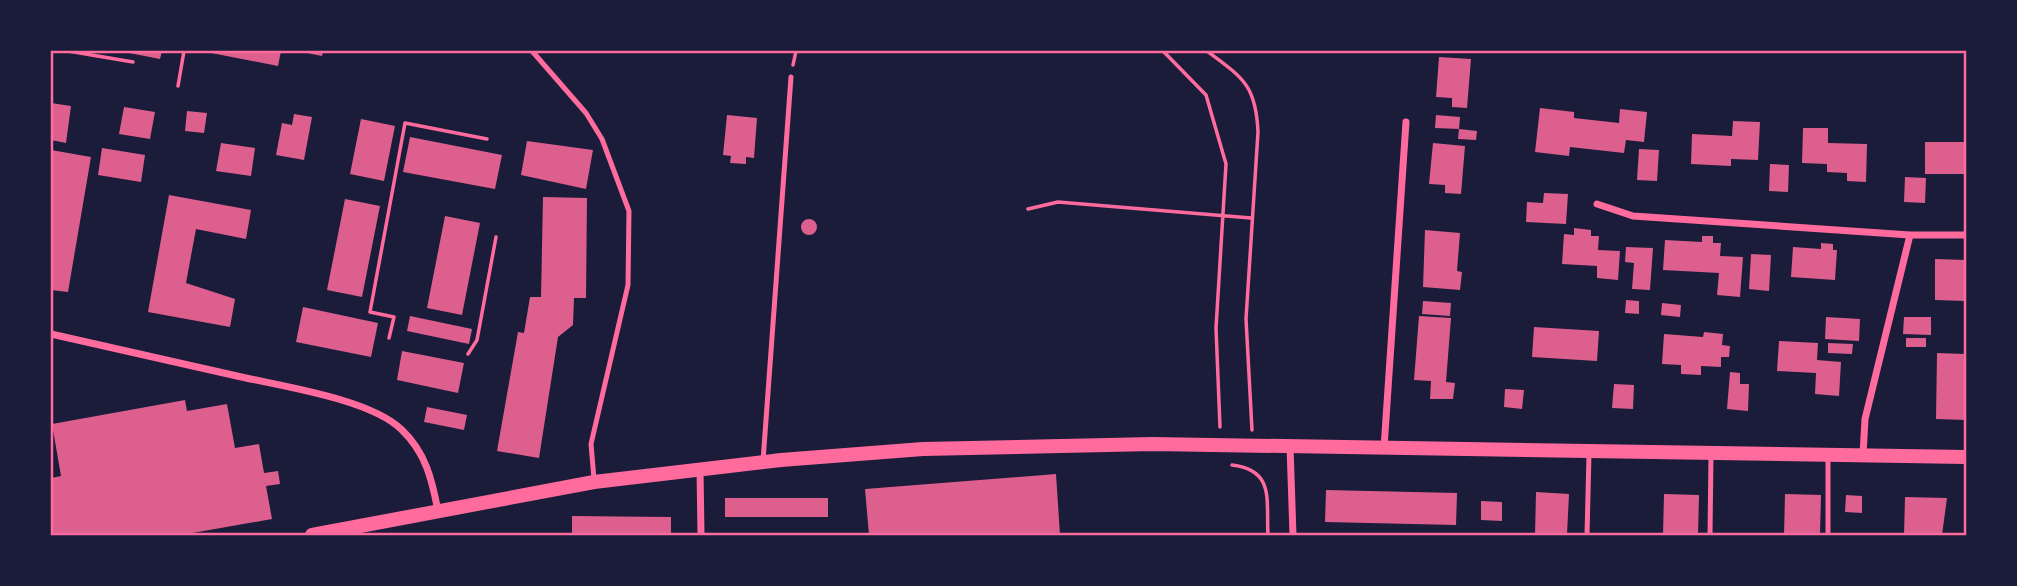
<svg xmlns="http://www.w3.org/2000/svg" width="2017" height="586" font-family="'Alegreya Sans',sans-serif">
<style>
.building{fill:#dd5f8e}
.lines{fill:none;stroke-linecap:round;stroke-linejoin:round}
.path{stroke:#ff6b9d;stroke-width:3.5}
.service{stroke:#ff6b9d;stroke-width:5}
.minor{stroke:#ff6b9d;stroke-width:7}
.secondary{stroke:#ff6b9d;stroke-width:14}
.neatline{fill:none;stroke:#ff6b9d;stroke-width:2.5}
</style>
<rect width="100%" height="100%" fill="#1b1b3a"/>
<!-- building -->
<path class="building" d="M 119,51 L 162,51 L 160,59 Z
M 201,51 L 281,51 L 278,66 Z
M 307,51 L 323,51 L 322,56 L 307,53 Z
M 1439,57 L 1471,59 L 1467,108 L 1452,107 L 1452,98 L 1436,97 Z
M 51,103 L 71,106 L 66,143 L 51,140 Z
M 124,107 L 155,112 L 150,139 L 119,134 Z
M 1540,108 L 1574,112 L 1574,118 L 1619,123 L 1620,109 L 1647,112 L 1644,142 L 1626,140 L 1624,153 L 1570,147 L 1569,156 L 1535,152 Z
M 187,111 L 207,113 L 204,133 L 185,131 Z
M 294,114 L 312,117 L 304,160 L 276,155 L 282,123 L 292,125 Z
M 727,115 L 757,118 L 754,158 L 746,157 L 746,164 L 730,163 L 731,156 L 723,155 Z
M 1436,115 L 1460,117 L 1459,129 L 1435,128 Z
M 361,119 L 395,126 L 384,181 L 350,174 Z
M 1733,121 L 1760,122 L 1758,160 L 1731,159 L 1731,166 L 1691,164 L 1692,134 L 1732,136 Z
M 1803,128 L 1828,128 L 1828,143 L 1867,144 L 1866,182 L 1847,181 L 1847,173 L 1827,172 L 1827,164 L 1802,163 Z
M 1459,129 L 1477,131 L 1476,140 L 1458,139 Z
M 410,137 L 502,155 L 495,189 L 403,172 Z
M 527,141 L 593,150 L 586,189 L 521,175 Z
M 1925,142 L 1966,142 L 1966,174 L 1925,174 Z
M 221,143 L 255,148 L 251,176 L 216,171 Z
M 1433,143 L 1465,146 L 1461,194 L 1445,193 L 1445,185 L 1429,184 Z
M 102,148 L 145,155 L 141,182 L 98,175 Z
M 1639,149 L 1659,150 L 1657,181 L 1637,180 Z
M 51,150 L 91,157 L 68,292 L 51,290 Z
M 1770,164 L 1789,165 L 1788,192 L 1769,191 Z
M 1905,177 L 1926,178 L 1925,203 L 1904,202 Z
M 1544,193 L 1568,194 L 1566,224 L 1526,222 L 1527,202 L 1543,203 Z
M 169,195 L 251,210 L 246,239 L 196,229 L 186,283 L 235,299 L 230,327 L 148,312 Z
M 543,197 L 587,198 L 586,298 L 574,298 L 573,325 L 558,337 L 539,458 L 497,451 L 518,332 L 524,333 L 530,297 L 541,297 Z
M 345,199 L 380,206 L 362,297 L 327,290 Z
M 445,216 L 480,223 L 462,315 L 427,308 Z
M801 227a8 8 0 1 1 16 0a8 8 0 1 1-16 0Z
M 1574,228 L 1591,230 L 1591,236 L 1599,236 L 1598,250 L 1620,251 L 1618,280 L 1597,278 L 1597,266 L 1562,264 L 1564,234 L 1574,235 Z
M 1425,230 L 1460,233 L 1457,271 L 1462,272 L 1460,290 L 1423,287 Z
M 1702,236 L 1713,236 L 1713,243 L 1721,243 L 1720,256 L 1743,257 L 1740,297 L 1717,295 L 1719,273 L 1663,270 L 1665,240 L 1702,242 Z
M 1821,243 L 1833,244 L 1833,250 L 1837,250 L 1835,280 L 1791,277 L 1793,247 L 1821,249 Z
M 1626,247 L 1653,248 L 1650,290 L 1632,289 L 1634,263 L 1625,262 Z
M 1751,254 L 1771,255 L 1769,291 L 1749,289 Z
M 1935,259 L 1966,260 L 1966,301 L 1935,300 Z
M 1626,300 L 1639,301 L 1639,314 L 1625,313 Z
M 1423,301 L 1451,303 L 1450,316 L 1422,314 Z
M 1662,303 L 1681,305 L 1680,317 L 1661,315 Z
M 303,307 L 378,323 L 371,357 L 296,342 Z
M 410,316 L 472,329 L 469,344 L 407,331 Z
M 1419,316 L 1451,318 L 1446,382 L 1455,383 L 1453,399 L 1430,399 L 1431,381 L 1414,380 Z
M 1826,317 L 1860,319 L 1859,341 L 1825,339 Z
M 1904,317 L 1931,317 L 1931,335 L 1903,334 Z
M 1534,327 L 1599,331 L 1597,361 L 1532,357 Z
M 1704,332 L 1723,334 L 1722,345 L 1730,346 L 1729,357 L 1721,357 L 1721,367 L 1701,366 L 1701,375 L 1681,374 L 1681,365 L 1662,364 L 1664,334 L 1703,337 Z
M 1906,338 L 1926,338 L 1926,347 L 1906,347 Z
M 1779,341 L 1818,343 L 1817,360 L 1841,362 L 1839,396 L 1815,394 L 1816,373 L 1777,371 Z
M 1828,343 L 1853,344 L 1852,354 L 1828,353 Z
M 402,351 L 464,363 L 458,393 L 397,380 Z
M 1937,353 L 1966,354 L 1966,420 L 1936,419 Z
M 1730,372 L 1740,373 L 1740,384 L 1749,384 L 1748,411 L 1727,409 Z
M 1614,384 L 1634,385 L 1633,409 L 1612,408 Z
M 1505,389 L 1524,390 L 1522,409 L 1504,407 Z
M 185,400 L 187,411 L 227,404 L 235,448 L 259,444 L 264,473 L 278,471 L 279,477 L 280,484 L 266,486 L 272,519 L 181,535 L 51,535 L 51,478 L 61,476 L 52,424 Z
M 427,407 L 467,415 L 464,430 L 424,422 Z
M 1056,474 L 1060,535 L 869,535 L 865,489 Z
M 1326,490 L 1457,493 L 1456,525 L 1325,522 Z
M 1536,492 L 1569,494 L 1567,535 L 1535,535 Z
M 1664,494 L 1699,495 L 1698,535 L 1663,535 Z
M 1785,494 L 1821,495 L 1820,535 L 1784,535 Z
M 1846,495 L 1862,496 L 1862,513 L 1845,512 Z
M 1905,497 L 1947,498 L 1942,535 L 1904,535 Z
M 725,498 L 828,498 L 828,517 L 725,517 Z
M 1481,501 L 1502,502 L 1502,521 L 1481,520 Z
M 572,516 L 671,517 L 671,534 L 572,533 Z"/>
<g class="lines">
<!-- path -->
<path class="path" d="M 68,51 L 133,62
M 1163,51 L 1206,95 L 1226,164 L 1216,328 L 1220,427
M 1207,51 C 1243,78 1256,85 1258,132 L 1246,319 L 1252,430
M 793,65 L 796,51
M 178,86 L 184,51
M 1028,209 L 1058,202 L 1251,218
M 389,338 L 394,317 L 370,312 L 405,123 L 487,139
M 468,354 L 477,340 L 496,237
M 1232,465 C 1275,470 1266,500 1268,535"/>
<!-- service -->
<path class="service" d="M 532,51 L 586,113 L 602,139 L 629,211 L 628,285 L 591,444 L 594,479
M 763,461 L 791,77
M 1587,535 L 1589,454
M 1710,535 L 1711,456
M 1828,535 L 1828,455"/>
<!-- minor -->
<path class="minor" d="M 1597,204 L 1633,216 L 1910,235
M 51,334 C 113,348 175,362 237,376 C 281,386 371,399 402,430 C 426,453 432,480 438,511
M 1290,446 L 1293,535
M 1384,448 L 1406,122
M 1863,455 L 1865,419 L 1910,235 L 1966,235
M 700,469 L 701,535"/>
<!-- secondary -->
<path class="secondary" d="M 312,535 L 594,482 L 781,460 L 923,449 L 1153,444 L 1966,457"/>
</g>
<!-- border -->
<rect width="2017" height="586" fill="none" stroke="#1b1b3a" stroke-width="105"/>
<rect x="52" y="52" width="1913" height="482" class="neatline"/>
</svg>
